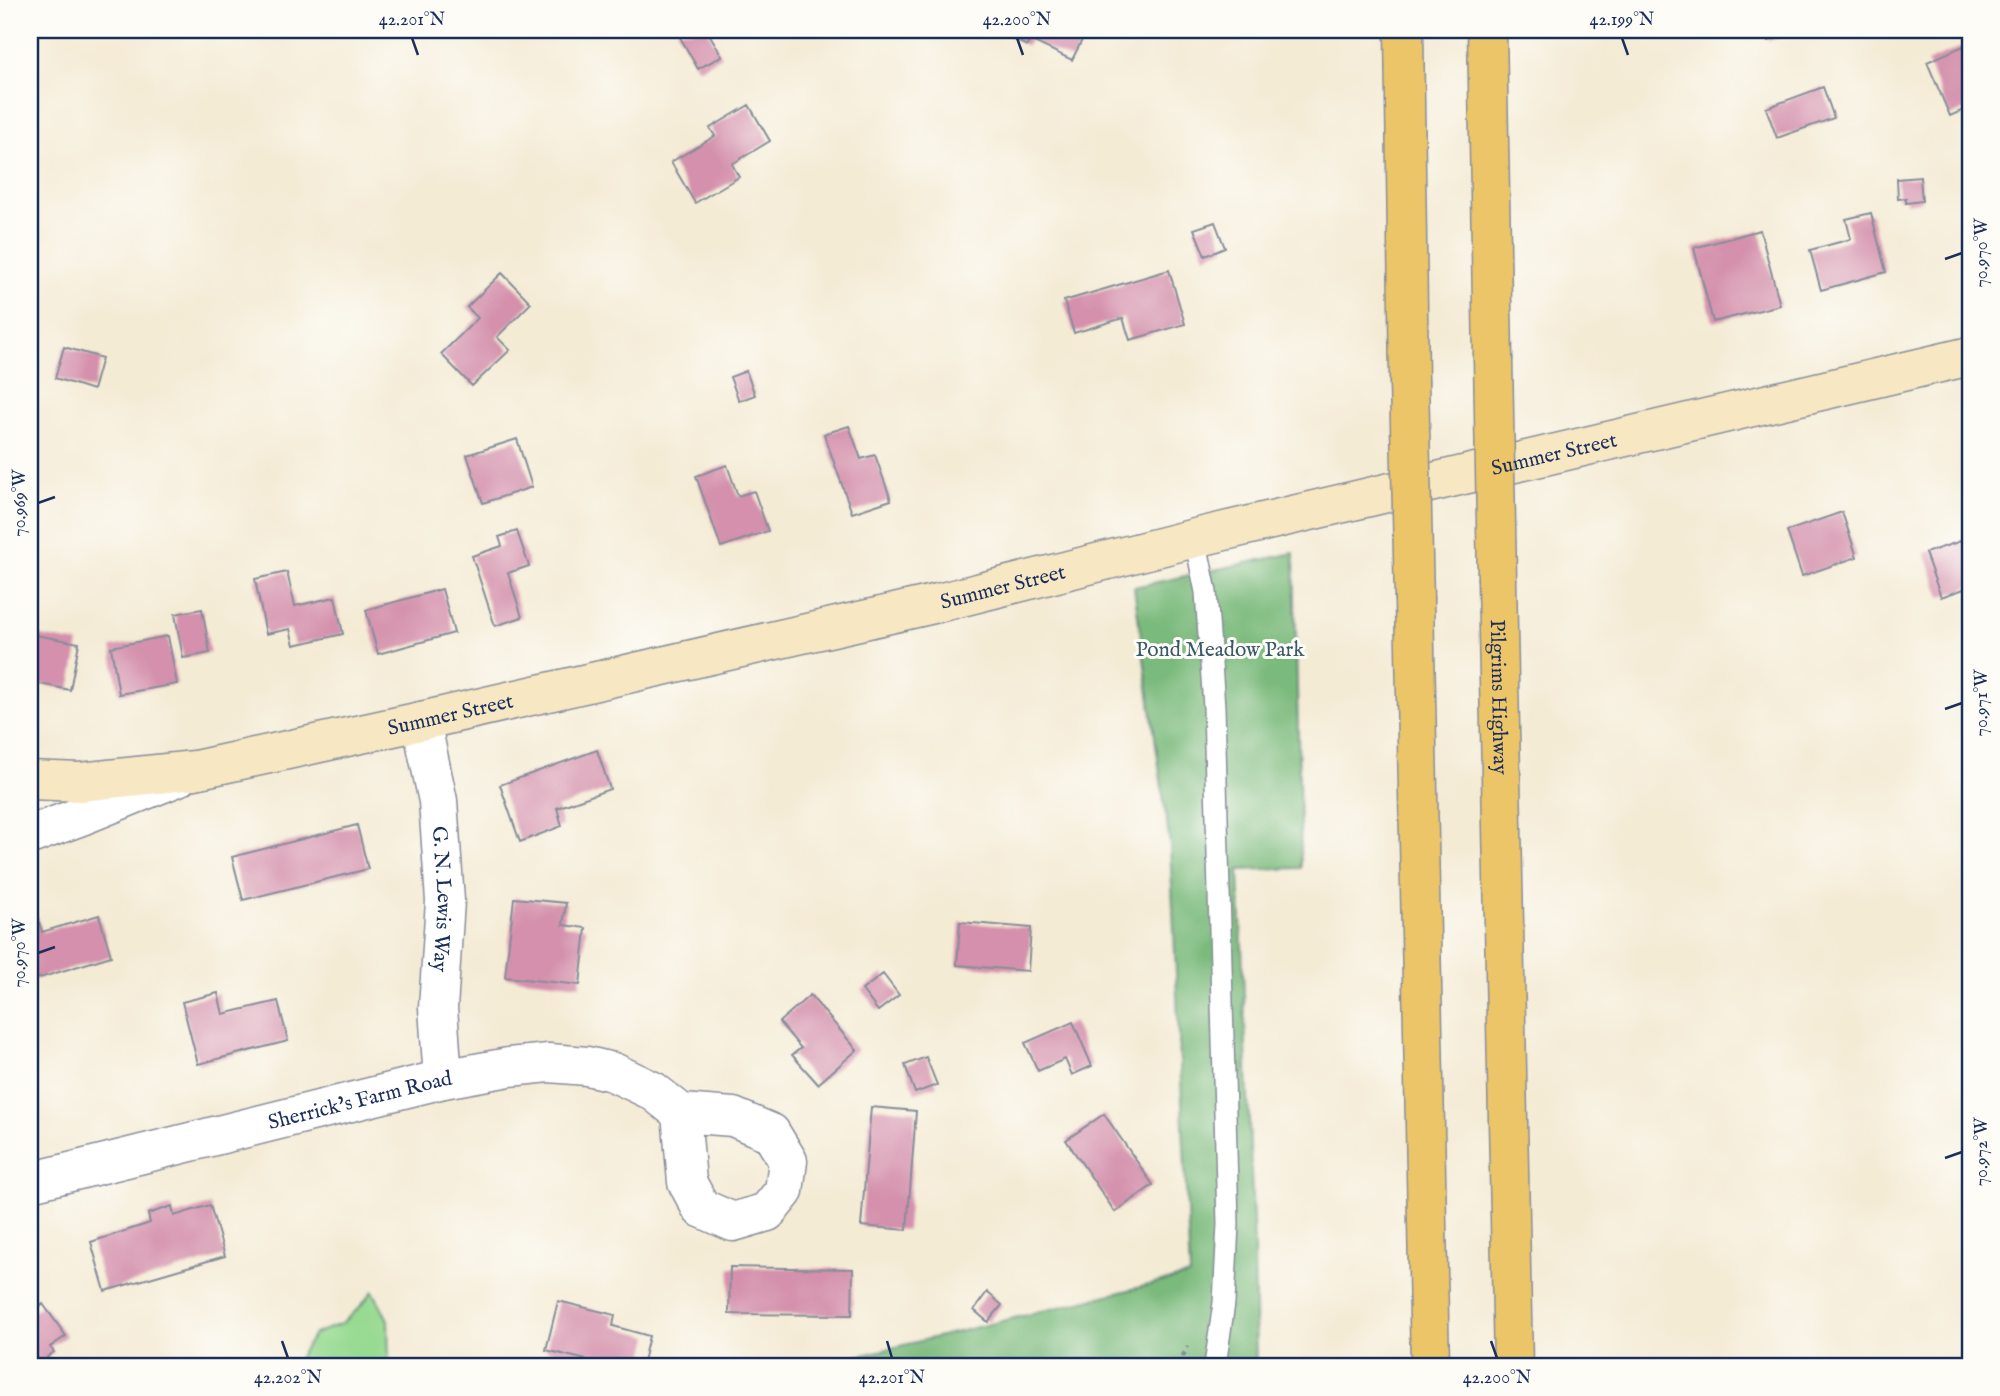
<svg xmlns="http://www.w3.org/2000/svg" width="2000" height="1396" font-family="'IM FELL English',serif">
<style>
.green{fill:#98da92;stroke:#5a8478;stroke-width:2}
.forest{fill:#7aba7c;stroke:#4a746d;stroke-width:2}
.building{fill:#d490ac}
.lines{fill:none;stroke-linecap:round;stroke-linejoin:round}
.lane-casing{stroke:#888d9a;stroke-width:24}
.street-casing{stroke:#888d9a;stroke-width:41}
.secondary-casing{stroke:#888d9a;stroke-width:41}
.highway-casing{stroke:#888d9a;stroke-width:41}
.path{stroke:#888d9a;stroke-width:4.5;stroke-dasharray:5 5;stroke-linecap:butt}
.lane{stroke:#fff;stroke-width:21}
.street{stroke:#fff;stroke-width:38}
.secondary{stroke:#f7e8c3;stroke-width:38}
.highway{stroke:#ecc569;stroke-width:38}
.highway-bridge-casing{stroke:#888d9a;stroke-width:41;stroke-linecap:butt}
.highway-bridge{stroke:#ecc569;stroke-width:38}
.ticks{fill:none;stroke:#1b2f5e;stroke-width:2.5}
.labels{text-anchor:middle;stroke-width:6;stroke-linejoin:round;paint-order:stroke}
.street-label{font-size:21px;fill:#1b2f5e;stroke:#fdfcf7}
.park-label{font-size:21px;fill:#3a5a6b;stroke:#fdfcf7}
.neatline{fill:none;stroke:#1b2f5e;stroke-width:2.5}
.ticks-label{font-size:18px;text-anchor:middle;fill:#1b2f5e}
</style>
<rect width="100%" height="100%" fill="#fdfcf7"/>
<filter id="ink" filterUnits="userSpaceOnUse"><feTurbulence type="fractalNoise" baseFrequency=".0143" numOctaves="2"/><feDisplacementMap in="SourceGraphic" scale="14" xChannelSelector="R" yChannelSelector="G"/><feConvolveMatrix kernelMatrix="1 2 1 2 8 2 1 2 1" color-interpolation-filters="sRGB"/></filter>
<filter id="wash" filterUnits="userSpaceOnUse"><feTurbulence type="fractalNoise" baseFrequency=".00686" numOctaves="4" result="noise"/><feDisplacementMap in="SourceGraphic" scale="28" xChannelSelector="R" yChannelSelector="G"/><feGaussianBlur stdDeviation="1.57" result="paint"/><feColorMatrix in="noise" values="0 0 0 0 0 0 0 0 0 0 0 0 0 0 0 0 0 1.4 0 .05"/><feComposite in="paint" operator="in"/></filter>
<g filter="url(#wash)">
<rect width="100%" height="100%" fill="#f4ebd5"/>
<!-- green -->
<path class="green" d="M 373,1291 L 388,1320 L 389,1366 L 293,1366 L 314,1334 L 341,1324 L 358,1309 Z"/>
<!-- forest -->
<path class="forest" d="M 1294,553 L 1301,868 L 1239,870 L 1254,1246 L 1256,1366 L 818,1366 L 1190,1275 L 1170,845 L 1134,587 Z"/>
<g id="blocks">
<!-- building -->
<path class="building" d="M 676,30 L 707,30 L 722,56 L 698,69 Z
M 1011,30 L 1087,30 L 1072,60 L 1030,40 L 1027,46 L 1011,38 L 1015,32 Z
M 1765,30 L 1800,30 L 1769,41 Z
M 1968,44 L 1970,50 L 1970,107 L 1950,116 L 1927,62 Z
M 1823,87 L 1834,118 L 1777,138 L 1766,108 Z
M 749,105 L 770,141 L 732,164 L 739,177 L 695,203 L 671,162 L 715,136 L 710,128 Z
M 1920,177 L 1922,201 L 1906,203 L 1906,198 L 1898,199 L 1897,179 Z
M 1871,213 L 1886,272 L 1821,290 L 1810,250 L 1851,239 L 1846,219 Z
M 1215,222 L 1225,248 L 1205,256 L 1194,229 Z
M 1760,230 L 1780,305 L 1713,322 L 1694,248 Z
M 1169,270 L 1185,324 L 1130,340 L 1123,318 L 1074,333 L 1064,301 Z
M 502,273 L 531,303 L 497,337 L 510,350 L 472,386 L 441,354 L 478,318 L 467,307 Z
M 64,347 L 102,358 L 93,390 L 55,378 Z
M 746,371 L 755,395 L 739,401 L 730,377 Z
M 849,426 L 861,459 L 875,455 L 891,500 L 852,513 L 824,434 Z
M 517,439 L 532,487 L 483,503 L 467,455 Z
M 727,465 L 738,496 L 754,491 L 768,531 L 721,547 L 696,476 Z
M 1842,512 L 1857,557 L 1802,576 L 1787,531 Z
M 517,531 L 529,566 L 508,573 L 522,617 L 495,626 L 472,556 L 502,546 L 499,537 Z
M 1970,538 L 1970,587 L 1941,597 L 1925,553 Z
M 287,572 L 295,606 L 335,597 L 343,634 L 294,645 L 290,629 L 266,634 L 255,579 Z
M 442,589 L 454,633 L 378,654 L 366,610 Z
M 202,609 L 210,653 L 183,658 L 175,614 Z
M 30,634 L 79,643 L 70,690 L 30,682 Z
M 168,636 L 177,684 L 119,694 L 111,647 Z
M 597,750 L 610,789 L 557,808 L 562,826 L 520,842 L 500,785 Z
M 357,825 L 368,869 L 243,900 L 232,857 Z
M 514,898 L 566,903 L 563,925 L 586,928 L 580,985 L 505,977 Z
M 35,908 L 42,932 L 99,915 L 111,956 L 30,981 L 30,910 Z
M 960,922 L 1031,928 L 1028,971 L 957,965 Z
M 883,974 L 899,995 L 878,1011 L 862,990 Z
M 218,993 L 223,1014 L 278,1001 L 288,1041 L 198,1064 L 182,1002 Z
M 810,995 L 857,1050 L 818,1084 L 792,1055 L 801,1048 L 779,1022 Z
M 1073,1022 L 1092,1066 L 1072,1075 L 1065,1059 L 1038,1071 L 1025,1043 Z
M 926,1057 L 937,1085 L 915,1093 L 905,1065 Z
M 871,1107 L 916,1111 L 907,1230 L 861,1226 Z
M 1104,1114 L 1153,1185 L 1115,1212 L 1066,1140 Z
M 210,1205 L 225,1256 L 105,1291 L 91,1242 L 150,1223 L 148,1214 L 172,1206 L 174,1216 Z
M 730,1267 L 853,1269 L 852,1315 L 729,1314 Z
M 987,1292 L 1002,1305 L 988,1322 L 974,1310 Z
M 558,1301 L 615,1315 L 613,1326 L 649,1336 L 642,1366 L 610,1366 L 546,1350 Z
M 43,1304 L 66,1336 L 50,1347 L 54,1352 L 47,1357 L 54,1366 L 30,1366 L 30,1314 Z"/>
</g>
</g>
<g filter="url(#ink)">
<use href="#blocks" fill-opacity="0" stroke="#888d9a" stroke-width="2"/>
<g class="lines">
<!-- lane casing -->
<g class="lane-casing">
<path id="lane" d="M 1195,538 L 1206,592 L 1214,707 L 1228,1224 L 1224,1303 L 1215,1366"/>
</g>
<!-- street casing -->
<g class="street-casing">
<g id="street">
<path id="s1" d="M 421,721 L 438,801 L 445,901 L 438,1008 L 443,1079"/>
<path d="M 30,835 L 84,815 L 180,776"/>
<path id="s2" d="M 30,1182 L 443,1079 L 509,1067 L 549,1063 L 587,1066 L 613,1072 L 653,1091 L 681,1113 L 733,1117 L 771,1133 L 788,1161 L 784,1191 L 767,1212 L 733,1222 L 701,1208 L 687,1182 L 681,1113"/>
</g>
</g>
<!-- secondary casing -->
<g class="secondary-casing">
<g id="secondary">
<path id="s3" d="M 30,780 L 80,782 L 195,770 L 421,721 L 938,603 L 1195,538 L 1970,356"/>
</g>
</g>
<!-- highway casing -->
<g class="highway-casing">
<g id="highway">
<path d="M 1404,30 L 1409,380"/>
<path d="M 1487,30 L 1493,358"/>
<path id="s4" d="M 1497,580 L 1513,1366"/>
<path d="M 1414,600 L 1430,1366"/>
</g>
</g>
<!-- path -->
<path class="path" d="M 1178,1366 L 1188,1346"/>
<!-- lane -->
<use href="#lane" class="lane"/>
<!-- street -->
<use href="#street" class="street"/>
<!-- secondary -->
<use href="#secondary" class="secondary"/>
<!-- highway -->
<use href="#highway" class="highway"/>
<!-- highway-bridge casing -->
<g class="highway-bridge-casing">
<path id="highway-bridge" d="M 1493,358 L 1497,580
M 1409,380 L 1414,600"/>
</g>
<!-- highway-bridge -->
<use href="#highway-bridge" class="highway-bridge"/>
</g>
</g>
<!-- ticks -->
<path class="ticks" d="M 412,38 L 418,55M 1017,38 L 1023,55M 1622,38 L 1628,55M 1945,259 L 1962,253M 38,503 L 55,497M 1945,709 L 1962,703M 38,953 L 55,947M 1945,1158 L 1962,1152M 282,1341 L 288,1358M 887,1341 L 892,1358M 1491,1341 L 1497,1358"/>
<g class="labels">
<!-- street labels -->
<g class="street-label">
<text dy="7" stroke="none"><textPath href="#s3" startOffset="1561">Summer Street</textPath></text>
<text dy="7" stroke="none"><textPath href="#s3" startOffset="994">Summer Street</textPath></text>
<text dy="7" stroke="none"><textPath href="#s4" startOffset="117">Pilgrims Highway</textPath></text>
<text dy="7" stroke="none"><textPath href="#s3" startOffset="427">Summer Street</textPath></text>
<text dy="7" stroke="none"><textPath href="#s1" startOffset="180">G. N. Lewis Way</textPath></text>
<text dy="7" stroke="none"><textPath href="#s2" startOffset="340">Sherrick's Farm Road</textPath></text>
</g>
<!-- park labels -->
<g class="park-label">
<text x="1220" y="656">Pond Meadow Park</text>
</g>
</g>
<!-- margin -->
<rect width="2000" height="1396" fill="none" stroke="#fdfcf7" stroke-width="77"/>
<rect x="38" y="38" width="1924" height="1320" class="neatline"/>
<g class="ticks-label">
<text x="412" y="25">42.201°N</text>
<text x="1017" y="25">42.200°N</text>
<text x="1622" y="25">42.199°N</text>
<text transform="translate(1981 253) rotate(-90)" y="6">70.970°W</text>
<text transform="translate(19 503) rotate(-90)" y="6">70.969°W</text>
<text transform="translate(1981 703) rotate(-90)" y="6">70.971°W</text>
<text transform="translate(19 953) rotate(-90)" y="6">70.970°W</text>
<text transform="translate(1981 1152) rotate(-90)" y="6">70.972°W</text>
<text x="288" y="1383">42.202°N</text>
<text x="892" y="1383">42.201°N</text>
<text x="1497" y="1383">42.200°N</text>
</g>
</svg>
